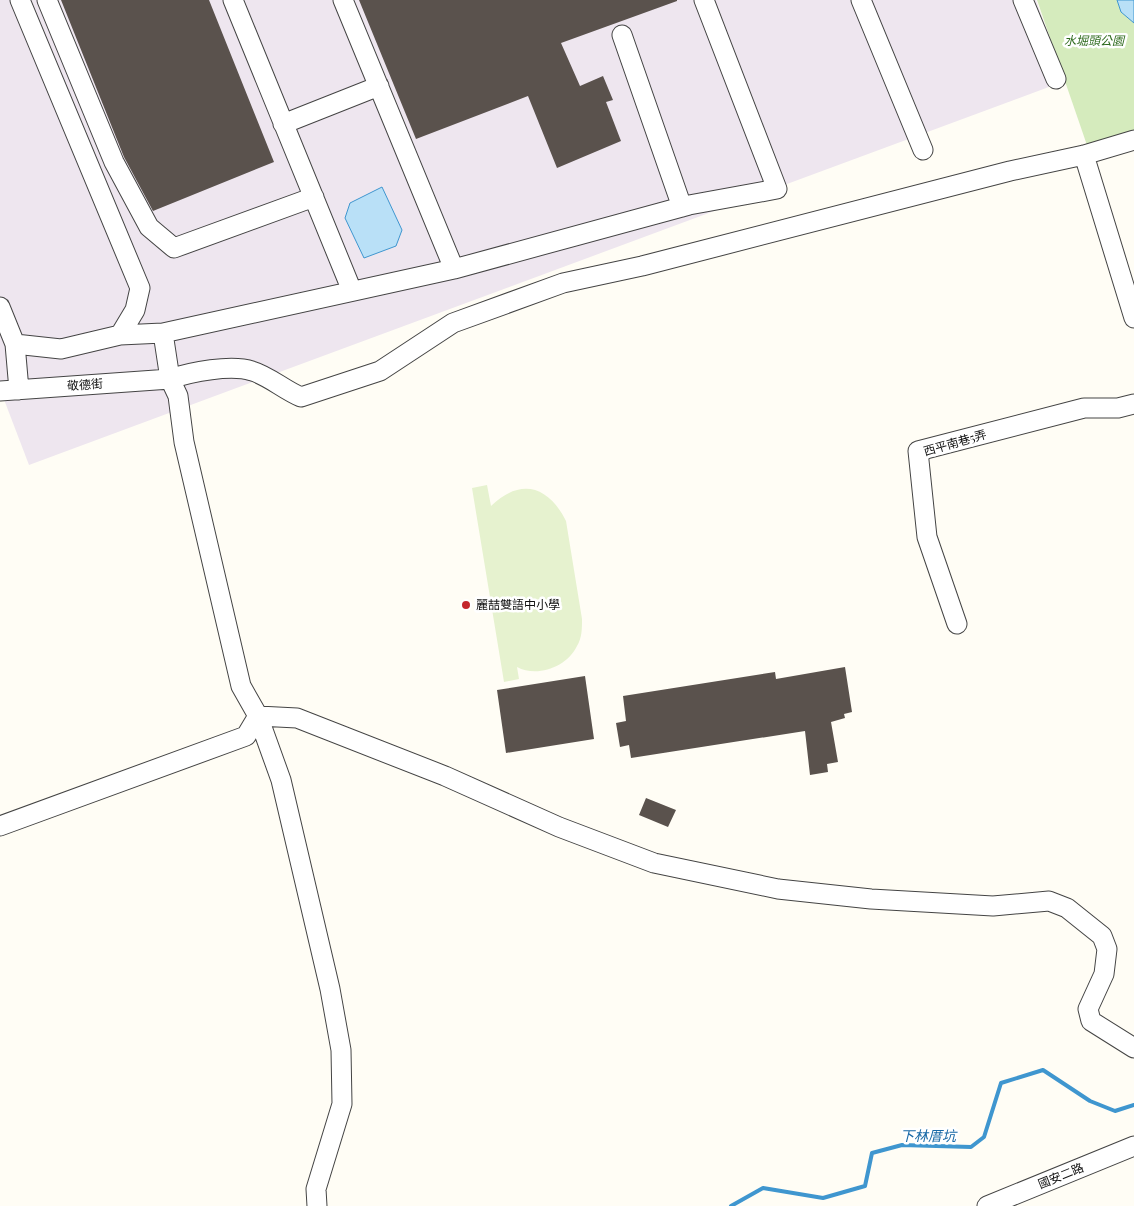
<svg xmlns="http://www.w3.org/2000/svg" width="1134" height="1206" font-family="'Playfair Display','Noto Sans TC',serif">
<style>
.industrial{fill:#eee6ef}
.green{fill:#d5ebbd}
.pitch{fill:#e6f2cf}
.water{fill:#b9e0f7;stroke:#3f96cf}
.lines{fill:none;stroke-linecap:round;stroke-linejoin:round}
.stream{stroke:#3f96cf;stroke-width:4}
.building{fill:#5a524d}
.minor-casing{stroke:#444;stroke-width:21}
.minor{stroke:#fff;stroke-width:19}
.poi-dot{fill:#c4262e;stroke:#fff;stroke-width:2}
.labels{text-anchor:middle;stroke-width:5;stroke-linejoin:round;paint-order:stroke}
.park-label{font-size:12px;font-style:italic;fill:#2f6b1f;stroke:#fff}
.street-label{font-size:12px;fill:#111;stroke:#fff}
.poi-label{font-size:12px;fill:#111;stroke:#fff;text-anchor:start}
.water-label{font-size:14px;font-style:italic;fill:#1768a6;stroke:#fff}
</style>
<rect width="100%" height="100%" fill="#fffdf5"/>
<!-- industrial -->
<path class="industrial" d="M 0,0 L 1036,0 L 1065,81 L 29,465 L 0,389 Z"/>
<!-- green -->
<path class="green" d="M 1037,0 L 1134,0 L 1134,136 L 1089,151 Z"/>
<!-- pitch -->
<path class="pitch" d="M 487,485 L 491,506 C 520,478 548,485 566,521 L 582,619 C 582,629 582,638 577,646 C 567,667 537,678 517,667 L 519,679 L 504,682 L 472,488 Z"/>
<!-- water -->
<path class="water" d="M 1117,0 L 1134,0 L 1134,23 L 1121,12 Z
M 382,187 L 402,230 L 396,246 L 364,258 L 345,218 L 350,203 Z"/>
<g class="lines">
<!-- stream -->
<path class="stream" d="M 731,1206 L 763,1188 L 823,1198 L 865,1186 L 872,1153 L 902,1145 L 971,1147 L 984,1137 L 1001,1083 L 1043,1070 L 1090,1101 L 1115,1111 L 1134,1105"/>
</g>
<!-- building -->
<path class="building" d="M 61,0 L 209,0 L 274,162 L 153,211 L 124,157 Z
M 359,0 L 677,0 L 677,1 L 561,43 L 580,86 L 603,76 L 613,100 L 606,102 L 621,141 L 557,168 L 528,96 L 416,139 Z
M 845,667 L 852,712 L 844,714 L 845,718 L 831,722 L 838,762 L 827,764 L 828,772 L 810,775 L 805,731 L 631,758 L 629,745 L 620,747 L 616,723 L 626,721 L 623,696 L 775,672 L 776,679 Z
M 585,676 L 594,739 L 506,753 L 497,690 Z
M 646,798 L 676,810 L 668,827 L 639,815 Z"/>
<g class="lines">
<!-- minor casing -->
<g class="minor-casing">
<path id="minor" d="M 47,0 L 114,162 L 149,227 L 174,248 L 314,197
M 233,0 L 352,291
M 343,0 L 454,269
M 704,0 L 777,189 L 689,205 L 454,269 L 163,333 L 170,379 L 178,396 L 184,442 L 241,686 L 258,716 L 297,718 L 445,776 L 559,827 L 654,863 L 778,889 L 871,899 L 993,906 L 1049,901 L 1067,908 L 1102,936 L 1107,949 L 1104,974 L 1088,1009 L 1091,1021 L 1134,1048
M 861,0 L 923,150
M 1023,0 L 1056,79
M 622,35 L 682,207
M 283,124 L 379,86
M 1084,155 L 1134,318
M 0,307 L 15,344 L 19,390
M 120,335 L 163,333
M 15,344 L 61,349 L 120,335 L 135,310 L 140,288 L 20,0
M 0,391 L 170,379 C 191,372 231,364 252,371 C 269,376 284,390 301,397 L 380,371 L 453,323 L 563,283 L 642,266 L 1010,171 L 1084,155 L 1134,140
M 957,624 L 927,537 L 918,451 L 1084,408 L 1118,408 L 1134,404
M 258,716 L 281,780 L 330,989 L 341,1050 L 342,1104 L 316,1189 L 317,1206
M 0,826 L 246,736 L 258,716
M 987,1206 L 1134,1146"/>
</g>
<!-- minor -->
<use href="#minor" class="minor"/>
</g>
<!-- markers -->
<circle class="poi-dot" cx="466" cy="605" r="5"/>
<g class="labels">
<!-- park labels -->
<g class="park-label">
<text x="1094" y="45">水堀頭公園</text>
</g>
<!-- street labels -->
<g class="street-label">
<text transform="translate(85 385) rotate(-4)" y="4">敬德街</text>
<text transform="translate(955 443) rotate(-16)" y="4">西平南巷5弄</text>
<text transform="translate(1061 1176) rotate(-22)" y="4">國安二路</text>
</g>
<!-- poi labels -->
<g class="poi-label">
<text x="476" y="609">麗喆雙語中小學</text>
</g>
<!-- water labels -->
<g class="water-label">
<text x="928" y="1141">下林厝坑</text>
</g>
</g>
</svg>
